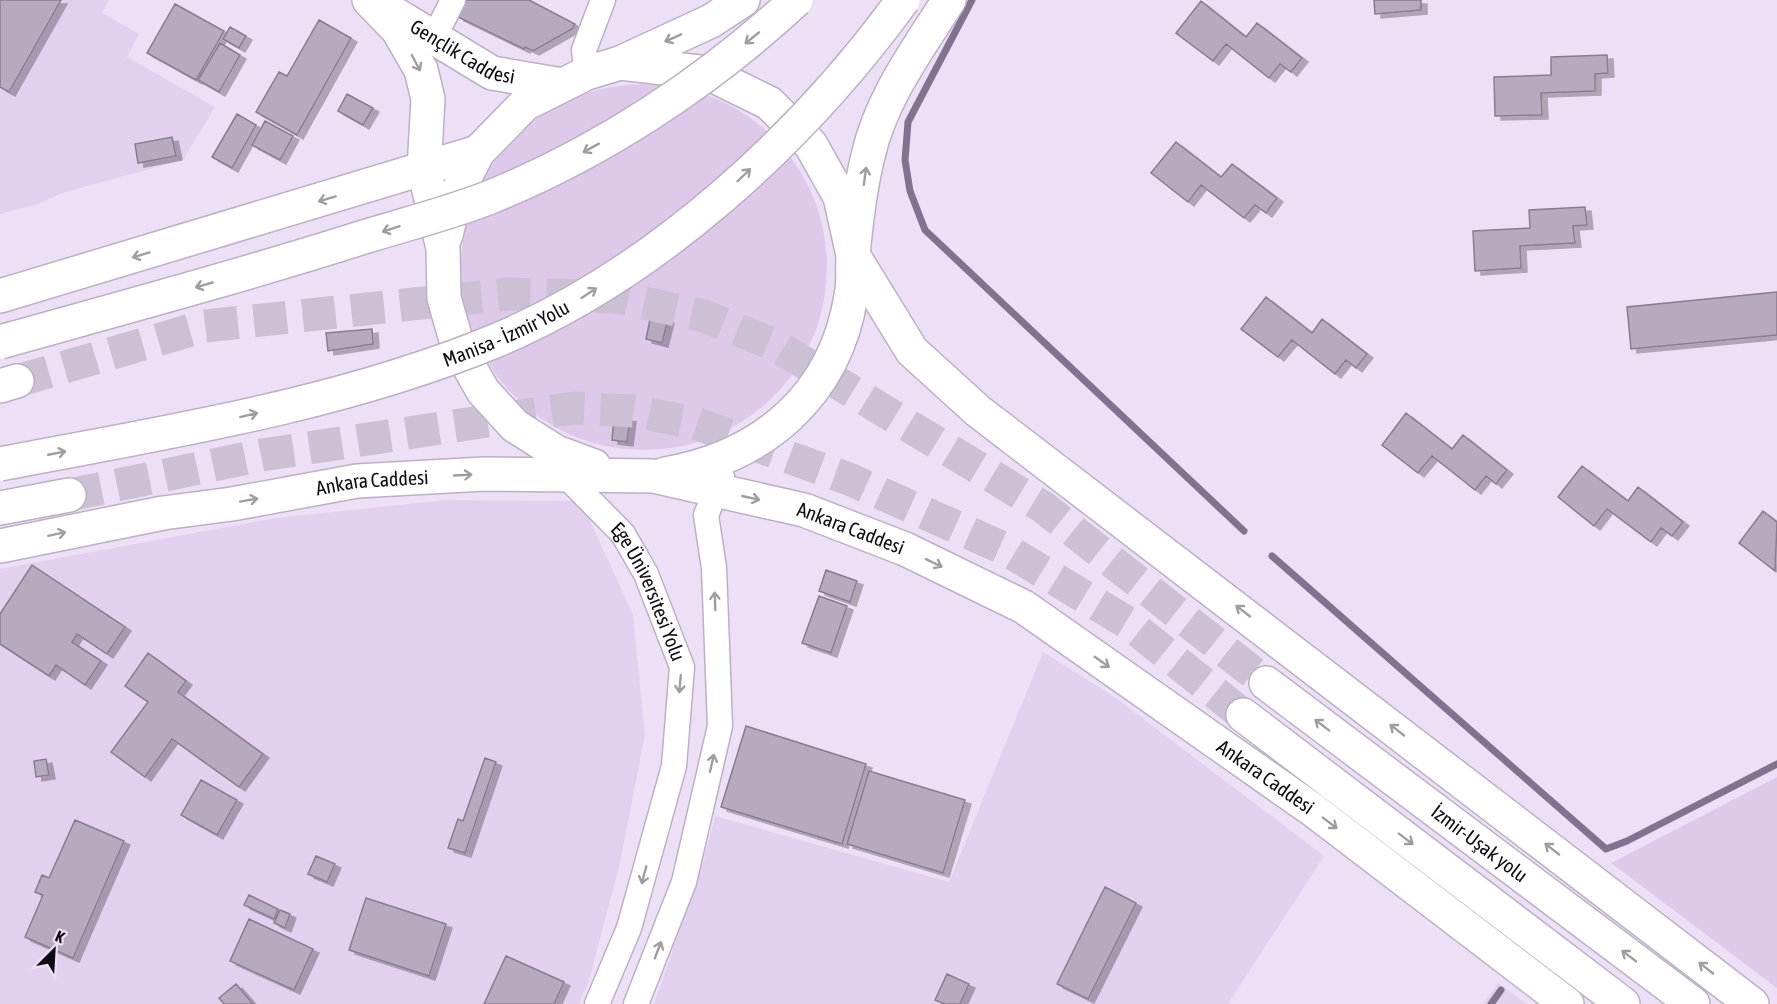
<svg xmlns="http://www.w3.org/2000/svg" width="1777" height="1004" font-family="'Asap Condensed',sans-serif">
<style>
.built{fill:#e2d1ee}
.green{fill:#dec9eb}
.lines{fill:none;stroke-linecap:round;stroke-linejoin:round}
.stream{stroke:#83728f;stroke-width:7}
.building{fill:#b6aabe;stroke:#887c90;stroke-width:1.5;filter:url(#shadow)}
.trunk-tunnel{stroke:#ccc0d4;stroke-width:33;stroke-dasharray:33 16;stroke-linecap:butt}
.minor-casing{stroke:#bcb0c4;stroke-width:27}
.secondary-casing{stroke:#bcb0c4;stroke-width:36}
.trunk-casing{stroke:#bcb0c4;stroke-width:36}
.minor{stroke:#fff;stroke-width:24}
.secondary{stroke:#fff;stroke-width:33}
.trunk{stroke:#fff;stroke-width:33}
.trunk-bridge-casing{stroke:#bcb0c4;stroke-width:36;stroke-linecap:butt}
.trunk-bridge{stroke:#fff;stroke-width:33}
.oneway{stroke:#9f9da0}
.labels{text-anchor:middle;stroke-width:6;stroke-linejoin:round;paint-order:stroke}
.street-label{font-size:20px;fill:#0f0b12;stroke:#ede0f6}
</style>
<defs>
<filter id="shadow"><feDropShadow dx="6" dy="4" stdDeviation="0" flood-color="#0004"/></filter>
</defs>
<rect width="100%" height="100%" fill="#ede0f6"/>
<!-- built -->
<path class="built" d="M 0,0 L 109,0 L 102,13 L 139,34 L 127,57 L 215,107 L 183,160 L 62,193 L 39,204 L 0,214 Z
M 446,500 L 581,501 L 633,615 L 645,735 L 619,867 L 589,980 L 579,1004 L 0,1004 L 0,569 L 275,518 Z
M 1043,652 L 1116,698 L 1324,856 L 1228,1004 L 654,1004 L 703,863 L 715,816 L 949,882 Z
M 1498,983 L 1527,1004 L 1483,1004 Z"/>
<!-- green -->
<path class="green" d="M461 267a183 183 0 1 1 366 0a183 183 0 1 1-366 0Z
M 1777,777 L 1777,988 L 1611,863 Z"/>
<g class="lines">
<!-- stream -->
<path class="stream" d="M 972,0 L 908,122 L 905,160 L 910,191 L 925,230 L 1244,531
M 1272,556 L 1606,849 L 1627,841 L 1777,764
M 1491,1004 L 1501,990"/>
</g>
<!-- building -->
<path class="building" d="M 0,0 L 61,0 L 9,92 L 0,87 Z
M 466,0 L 529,0 L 575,24 L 572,29 L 533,51 L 525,47 L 524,49 L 458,17 Z
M 1374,0 L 1421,0 L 1421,10 L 1375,14 Z
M 1201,1 L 1246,37 L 1257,23 L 1302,58 L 1291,72 L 1280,64 L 1269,78 L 1226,44 L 1213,61 L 1176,33 Z
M 175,4 L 224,31 L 196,80 L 147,53 Z
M 319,20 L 351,38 L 297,135 L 256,112 L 279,72 L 287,76 Z
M 230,27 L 246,36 L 239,48 L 223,39 Z
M 220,43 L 240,55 L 219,92 L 198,80 Z
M 1607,55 L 1608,73 L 1595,74 L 1595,91 L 1541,93 L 1542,115 L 1495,116 L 1494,77 L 1551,75 L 1551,57 Z
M 347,94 L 373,108 L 363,125 L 338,111 Z
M 237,114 L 256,125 L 232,168 L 212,157 Z
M 265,121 L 293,136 L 280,160 L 252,145 Z
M 172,137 L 176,156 L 138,163 L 135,144 Z
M 1176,142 L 1221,177 L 1232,164 L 1277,198 L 1266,213 L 1255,205 L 1244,218 L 1201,185 L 1188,202 L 1151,173 Z
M 1585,207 L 1587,225 L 1573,226 L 1575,243 L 1520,246 L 1521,268 L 1475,271 L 1473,231 L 1530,228 L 1529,210 Z
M 1777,292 L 1777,335 L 1631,349 L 1627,307 Z
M 1266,297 L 1312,333 L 1322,319 L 1367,354 L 1356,368 L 1346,360 L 1335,374 L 1292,340 L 1278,357 L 1241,329 Z
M 651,315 L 668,319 L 662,343 L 646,339 Z
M 372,329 L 373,344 L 328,351 L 326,333 Z
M 1406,413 L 1452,449 L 1463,435 L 1507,470 L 1496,484 L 1486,476 L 1475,490 L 1432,456 L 1418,473 L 1382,445 Z
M 614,416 L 630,418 L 627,442 L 612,440 Z
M 1582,466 L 1628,501 L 1638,487 L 1683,522 L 1672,536 L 1661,528 L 1651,542 L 1607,509 L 1594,526 L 1558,497 Z
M 1763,511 L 1777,522 L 1775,571 L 1739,543 Z
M 32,565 L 125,627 L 107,654 L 77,634 L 72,642 L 101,661 L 85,685 L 56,665 L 49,676 L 0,644 L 0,614 Z
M 826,570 L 857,581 L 850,602 L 819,591 Z
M 819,596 L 847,606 L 831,653 L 802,643 Z
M 148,653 L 186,681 L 178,692 L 263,754 L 239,787 L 172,739 L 145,777 L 111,752 L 148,702 L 125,686 Z
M 746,726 L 866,764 L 842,844 L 721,807 Z
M 485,758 L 496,762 L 465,853 L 448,848 L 458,819 L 463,821 Z
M 46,759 L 49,775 L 36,777 L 34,761 Z
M 869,771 L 965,800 L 943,873 L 847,844 Z
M 201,780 L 237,800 L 217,835 L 181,815 Z
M 75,820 L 124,841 L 73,958 L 25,937 L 43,895 L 35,892 L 42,875 L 49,878 Z
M 316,856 L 335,864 L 327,882 L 308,874 Z
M 1105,887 L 1136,903 L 1088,999 L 1057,984 Z
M 249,895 L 278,909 L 274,919 L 244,905 Z
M 366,898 L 446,924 L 429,976 L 349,950 Z
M 280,910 L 290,914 L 285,928 L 274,923 Z
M 249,919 L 313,949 L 294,990 L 230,961 Z
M 506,956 L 564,982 L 554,1004 L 484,1004 Z
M 947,974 L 969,984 L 960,1004 L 945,1004 L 935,1000 Z
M 236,984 L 253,1004 L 224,1004 L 219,998 Z"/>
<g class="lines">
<!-- trunk-tunnel -->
<path class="trunk-tunnel" d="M 17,381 L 205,326 L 508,294 L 616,297 L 704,316 L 775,345 L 1043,507 L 1266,683
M 69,495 L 262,455 L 573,408 L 633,411 L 695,423 L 849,479 L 1005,549 L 1128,623 L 1243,715"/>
<!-- minor casing -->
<g class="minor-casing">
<g id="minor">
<path d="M 435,36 L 453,0"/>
<path d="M 587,73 L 584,50 L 603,0"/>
<path id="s1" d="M 560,470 L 623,534 L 646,574 L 682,667 L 674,766 L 629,928 L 597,1004"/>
<path d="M 636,1004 L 684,882 L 720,726 L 714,568 L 706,515 L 722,477"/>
</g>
</g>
<!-- secondary casing -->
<g class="secondary-casing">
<g id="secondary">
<path d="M 369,0 L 398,30 L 421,70 L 428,99 L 424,170 L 443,248 L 444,298 L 458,347 L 483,391 L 515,426 L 556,452 L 594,466"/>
<path id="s2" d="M 385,8 L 492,73 L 562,85"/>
<path d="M 620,63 L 708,73 L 769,103 L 811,145 L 840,197 L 853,255 L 912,351 L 978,411 L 1752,1004"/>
<path d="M 446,235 L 455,197 L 478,152 L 525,104 L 587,73 L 620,63 L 711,21 L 743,0"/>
<path d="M 0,296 L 478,152"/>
<path d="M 665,474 C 763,457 835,396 851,296 C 854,283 852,269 853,255 C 856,223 860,188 868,156 C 881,98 918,49 949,0"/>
<path id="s3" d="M 0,546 L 163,513 L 232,504 L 357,481 L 484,474 L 653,476 L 804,510 L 905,549 L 1024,607 L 1313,810 L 1567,1004"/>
</g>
</g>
<!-- trunk casing -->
<g class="trunk-casing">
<g id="trunk">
<path d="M 0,386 L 17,381"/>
<path d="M 0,508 L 69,495"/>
<path id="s4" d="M 1266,683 L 1693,1004"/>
<path d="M 1243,715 L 1623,1004"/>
</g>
</g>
<!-- minor -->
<use href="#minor" class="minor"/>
<!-- secondary -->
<use href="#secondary" class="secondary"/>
<!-- trunk -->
<use href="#trunk" class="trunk"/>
<!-- trunk-bridge casing -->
<g class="trunk-bridge-casing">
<g id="trunk-bridge">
<path d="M 0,342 C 122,308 245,275 367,236 C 407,224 449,213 488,198 C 600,153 708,82 796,0"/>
<path id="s5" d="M 0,464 C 166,432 337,406 495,341 C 655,274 802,139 903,0"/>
</g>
</g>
<!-- trunk-bridge -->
<use href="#trunk-bridge" class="trunk-bridge"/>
</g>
<!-- one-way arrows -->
<defs><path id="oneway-shaft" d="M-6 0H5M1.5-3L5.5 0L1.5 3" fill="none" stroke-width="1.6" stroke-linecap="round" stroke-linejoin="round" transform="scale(1.5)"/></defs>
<g class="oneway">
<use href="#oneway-shaft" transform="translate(673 38) rotate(156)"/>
<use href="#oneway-shaft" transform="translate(752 38) rotate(141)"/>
<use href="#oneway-shaft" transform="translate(416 63) rotate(62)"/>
<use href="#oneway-shaft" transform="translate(591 148) rotate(151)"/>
<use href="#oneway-shaft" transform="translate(744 175) rotate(-44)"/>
<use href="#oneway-shaft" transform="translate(865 176) rotate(-82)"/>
<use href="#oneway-shaft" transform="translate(327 199) rotate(163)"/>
<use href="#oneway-shaft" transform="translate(391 229) rotate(162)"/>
<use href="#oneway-shaft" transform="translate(141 255) rotate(163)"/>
<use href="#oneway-shaft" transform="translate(204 285) rotate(164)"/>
<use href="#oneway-shaft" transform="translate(589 293) rotate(-33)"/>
<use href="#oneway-shaft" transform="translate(249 415) rotate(-14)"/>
<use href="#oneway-shaft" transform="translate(57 453) rotate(-11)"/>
<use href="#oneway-shaft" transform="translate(463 475) rotate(-3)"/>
<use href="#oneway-shaft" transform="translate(751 498) rotate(13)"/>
<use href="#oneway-shaft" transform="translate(249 500) rotate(-10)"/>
<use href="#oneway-shaft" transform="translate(57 534) rotate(-12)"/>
<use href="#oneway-shaft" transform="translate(934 563) rotate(26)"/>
<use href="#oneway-shaft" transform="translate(715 601) rotate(-92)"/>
<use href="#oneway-shaft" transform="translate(1243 611) rotate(-142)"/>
<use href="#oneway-shaft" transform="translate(1102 662) rotate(35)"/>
<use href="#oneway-shaft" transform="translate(680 684) rotate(95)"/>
<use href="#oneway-shaft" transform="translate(1322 725) rotate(-143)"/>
<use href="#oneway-shaft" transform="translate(1397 730) rotate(-142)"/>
<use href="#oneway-shaft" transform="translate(712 763) rotate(-77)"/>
<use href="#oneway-shaft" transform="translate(1330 823) rotate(37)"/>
<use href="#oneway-shaft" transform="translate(1406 839) rotate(37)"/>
<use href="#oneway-shaft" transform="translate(1552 849) rotate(-142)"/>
<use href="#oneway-shaft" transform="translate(644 875) rotate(105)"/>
<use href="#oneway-shaft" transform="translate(658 950) rotate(-69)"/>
<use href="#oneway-shaft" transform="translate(1629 956) rotate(-143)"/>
<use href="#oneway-shaft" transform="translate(1706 968) rotate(-142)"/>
</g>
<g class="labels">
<!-- street labels -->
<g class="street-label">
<text dy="7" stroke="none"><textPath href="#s2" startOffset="90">Gençlik Caddesi</textPath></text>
<text dy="7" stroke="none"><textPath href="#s5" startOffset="524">Manisa - İzmir Yolu</textPath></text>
<text dy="7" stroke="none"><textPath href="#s3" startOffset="378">Ankara Caddesi</textPath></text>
<text dy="7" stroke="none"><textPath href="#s3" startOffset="864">Ankara Caddesi</textPath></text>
<text dy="7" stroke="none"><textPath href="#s1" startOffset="153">Ege Üniversitesi Yolu</textPath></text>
<text dy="7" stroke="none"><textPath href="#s3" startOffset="1350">Ankara Caddesi</textPath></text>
<text dy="7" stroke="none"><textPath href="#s4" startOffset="267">İzmir-Uşak yolu</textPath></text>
</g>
</g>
<!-- north arrow -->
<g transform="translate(54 950) rotate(24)" stroke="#ede0f6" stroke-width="4.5" paint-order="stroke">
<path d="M0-4.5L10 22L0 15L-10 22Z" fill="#0f0b12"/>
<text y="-9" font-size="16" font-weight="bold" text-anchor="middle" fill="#0f0b12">K</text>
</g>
</svg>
